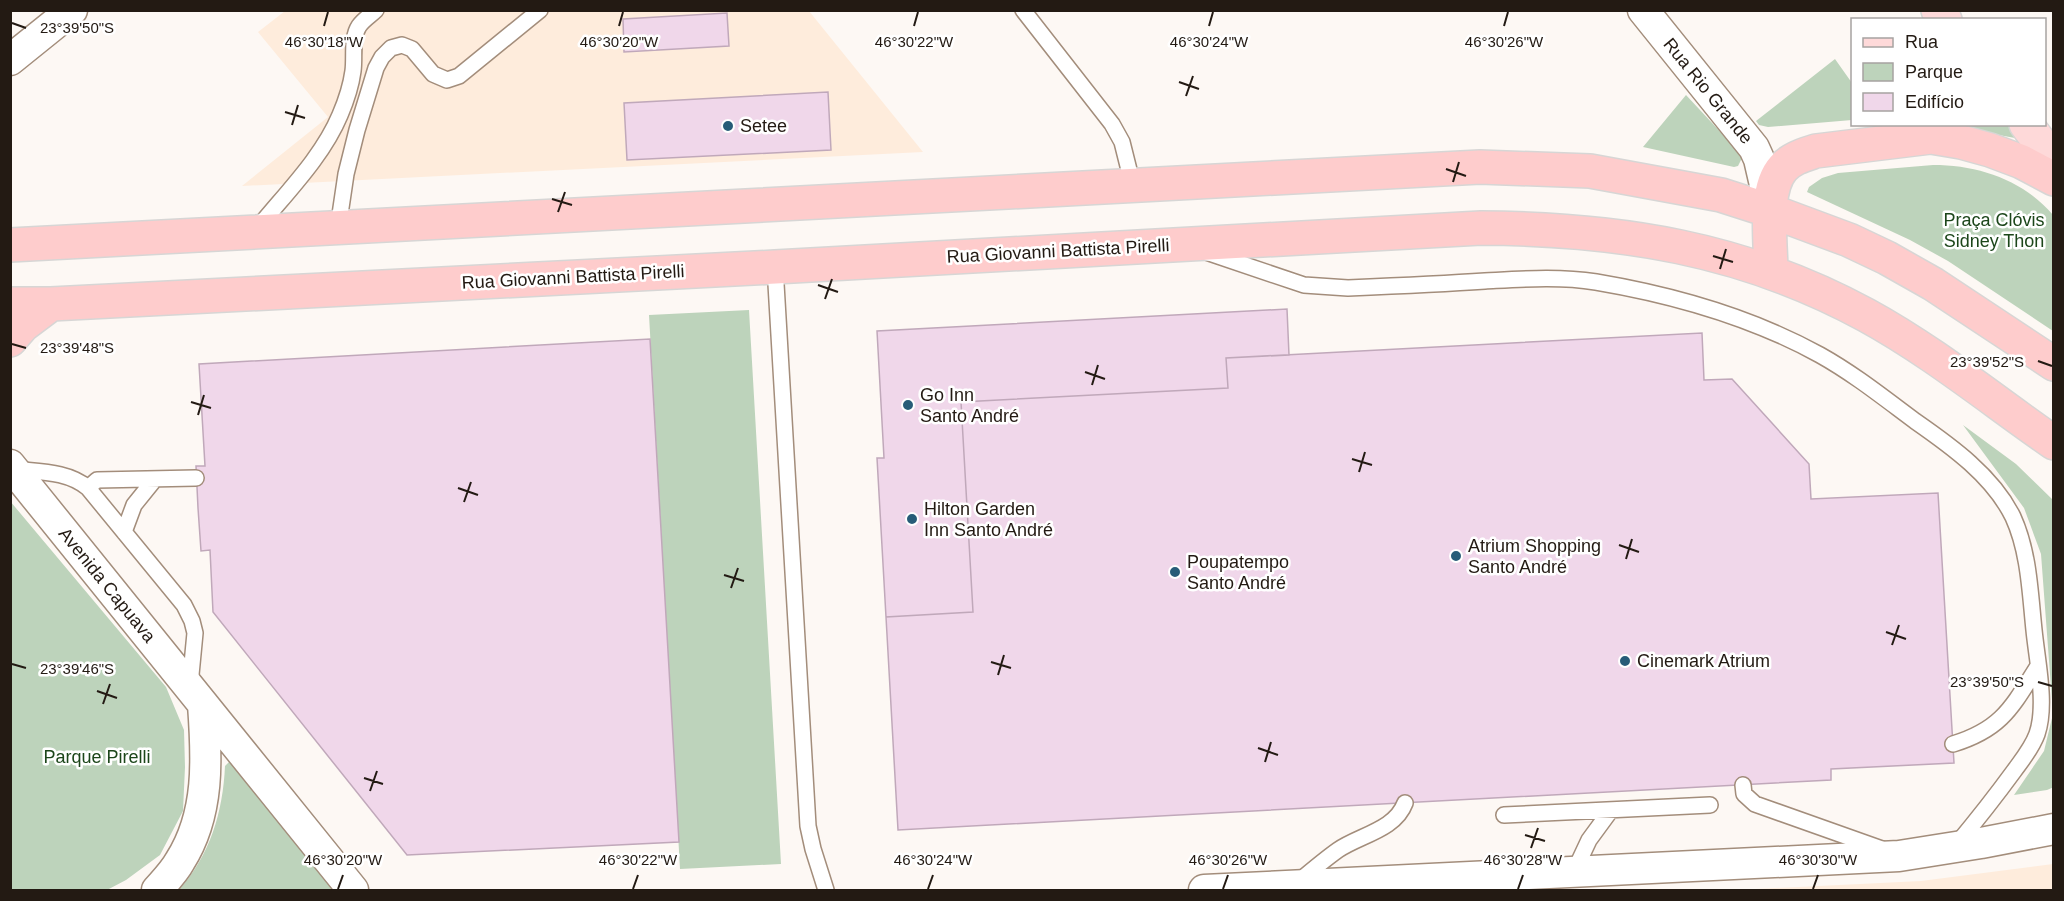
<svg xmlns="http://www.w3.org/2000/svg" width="2064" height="901" font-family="Arial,sans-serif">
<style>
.built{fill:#feecdc}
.green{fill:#bdd3bb}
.building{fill:#f0d7ea;stroke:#c0a8ba;stroke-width:1.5}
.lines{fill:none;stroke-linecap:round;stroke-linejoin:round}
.service-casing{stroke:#a38d7b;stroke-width:18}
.minor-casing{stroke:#a38d7b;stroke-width:33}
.primary-casing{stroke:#d7d6d5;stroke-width:36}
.trunk-casing{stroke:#d7d6d5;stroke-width:36}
.service{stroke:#fff;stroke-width:15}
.minor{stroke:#fff;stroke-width:30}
.primary{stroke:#fed9d9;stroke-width:33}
.trunk{stroke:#fecccc;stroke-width:33}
.ticks{fill:none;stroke:#231a13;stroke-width:2}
.poi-dot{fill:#275c78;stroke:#fff;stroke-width:2}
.labels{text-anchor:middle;stroke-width:5;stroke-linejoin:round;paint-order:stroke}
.street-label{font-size:18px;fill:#231a13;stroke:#fff}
.poi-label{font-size:18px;fill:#231a13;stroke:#fff;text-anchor:start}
.park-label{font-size:18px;fill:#1c461a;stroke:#fff}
.ticks-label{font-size:15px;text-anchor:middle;fill:#231a13;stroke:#fff;stroke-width:5;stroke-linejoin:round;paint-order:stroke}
</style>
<rect width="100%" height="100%" fill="#fdf8f4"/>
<!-- built -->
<path class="built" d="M 285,11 L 809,11 L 923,152 L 242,186 L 328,117 L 258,32 Z
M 2053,864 L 2053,890 L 1735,890 L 1921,881 Z"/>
<!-- green -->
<path class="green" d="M 1835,59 L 1852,83 L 1852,120 L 1768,127 L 1759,125 L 1756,121 Z
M 1686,95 L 1740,153 L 1742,158 L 1738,166 L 1734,167 L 1643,147 Z
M 1965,124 L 2015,125 L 2018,136 L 2015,138 L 1966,129 Z
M 1933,165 C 1979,165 2023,180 2053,215 L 2053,331 L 1948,261 L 1910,240 L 1807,192 L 1809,187 L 1822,178 L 1838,173 Z
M 749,310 L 781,864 L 680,869 L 649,315 Z
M 1963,425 L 2016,464 L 2053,500 L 2054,787 L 2047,790 L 2014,795 L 2044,751 L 2053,714 L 2041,554 L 2024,508 Z
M 10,501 L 166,687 L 184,730 L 185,767 L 183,811 L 160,855 L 126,880 L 107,890 L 11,890 Z
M 229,762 L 234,764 L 334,890 L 179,890 C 210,855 223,812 225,766 Z"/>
<!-- building -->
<path class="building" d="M 727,13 L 729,46 L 624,52 L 623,19 Z
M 828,92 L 831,150 L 627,160 L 624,103 Z
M 1287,309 L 1289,355 L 1226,358 L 1228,388 L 961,402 L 973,612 L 886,617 L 877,458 L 884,458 L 877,331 Z
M 1702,333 L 1704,380 L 1732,379 L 1809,464 L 1811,499 L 1938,493 L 1954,763 L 1831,769 L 1831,780 L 898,830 L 886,617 L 973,612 L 961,402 L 1228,388 L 1226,358 Z
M 650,339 L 679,842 L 407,855 L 213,612 L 210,550 L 201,551 L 198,508 L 196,466 L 205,466 L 199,364 Z"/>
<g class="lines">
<!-- service casing -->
<g class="service-casing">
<path id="service" d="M 1023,10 L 1112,124 L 1122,142 L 1133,186
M 338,228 L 346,174 L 357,130 L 376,68 L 382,57 L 391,48 L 402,45 L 412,49 L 433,74 L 447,80 L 459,76 L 540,10
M 256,230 C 285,194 322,158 340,115 C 346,101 351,86 353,71 C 355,57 351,38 359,26 C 363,20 371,15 376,10
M 1206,252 L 1304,285 L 1348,288 C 1394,286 1440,284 1485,281 C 1522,279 1559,276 1596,282 C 1673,295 1751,317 1820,355 C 1854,374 1884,398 1915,421 C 1951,446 1993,476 2013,517 C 2029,552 2030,592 2034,630 C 2037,661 2047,705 2037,734 C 2032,748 2022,760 2014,771 C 1995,797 1976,821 1956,845
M 775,267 L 808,826 L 813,849 L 826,890
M 14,469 C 39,472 68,471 88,488 L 184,605 L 192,621 L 195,633 L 190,685
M 88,488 L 97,480 L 196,478
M 124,532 L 134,505 L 155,479
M 1953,744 C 2002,729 2012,707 2038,666
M 1743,785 L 1744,794 L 1755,804 L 1882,849
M 1504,815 L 1710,805
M 1574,872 L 1589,840 L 1611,810
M 1298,882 C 1311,871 1324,860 1338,850 C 1360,835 1395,830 1405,803"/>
</g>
<!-- minor casing -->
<g class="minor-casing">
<path id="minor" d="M 1643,10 L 1754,148 L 1759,159 L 1771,211
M 10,60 L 72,10
M 10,465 L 353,890
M 157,890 C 165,881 174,872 180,861 C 210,814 207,758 203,704
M 1204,890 L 1899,856 L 1981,843 L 2054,829"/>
</g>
<!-- primary casing -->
<g class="primary-casing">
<path id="primary" d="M 1938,10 L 1945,20
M 2026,124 L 2054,161"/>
</g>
<!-- trunk casing -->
<g class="trunk-casing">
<path id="trunk" d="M 10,245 L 1480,167 L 1590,171 L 1721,195 L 1771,211 L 1849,240 L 1887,258 L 1933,284 L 2054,364
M 1771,272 C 1771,244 1763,190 1783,168 C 1792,158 1804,155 1816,151 L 1931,137 L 1961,142 L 1990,150 L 2022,162 L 2054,179
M 10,304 L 51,304 L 775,267 L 1481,228 C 1619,229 1743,248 1866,315 C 1932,351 1992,400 2054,443
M 10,340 L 23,325 L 51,304"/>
</g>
<!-- service -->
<use href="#service" class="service"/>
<!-- minor -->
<use href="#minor" class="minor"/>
<!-- primary -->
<use href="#primary" class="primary"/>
<!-- trunk -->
<use href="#trunk" class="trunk"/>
</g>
<!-- ticks -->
<path class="ticks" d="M 12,23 L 26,28M 324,26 L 328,12M 619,26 L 623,12M 914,26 L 918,12M 1209,26 L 1213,12M 1504,26 L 1508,12M 1179,82 L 1199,89M 1186,96 L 1193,76M 285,112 L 305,118M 292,125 L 298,105M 1446,169 L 1466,176M 1453,182 L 1459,162M 552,199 L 572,205M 558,212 L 565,192M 1713,256 L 1733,262M 1720,269 L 1726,249M 818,285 L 838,292M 825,299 L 832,279M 12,344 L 26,348M 2038,361 L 2052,366M 1085,372 L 1105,379M 1092,385 L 1098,365M 191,402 L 211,408M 198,415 L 204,395M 1352,459 L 1372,465M 1359,472 L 1365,452M 458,488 L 478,495M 464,502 L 471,482M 1619,545 L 1639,552M 1626,559 L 1632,539M 724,575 L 744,581M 731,588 L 738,568M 1886,632 L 1906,639M 1892,645 L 1899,625M 991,662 L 1011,668M 12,664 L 26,668M 998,675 L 1004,655M 2038,682 L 2052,686M 97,691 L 117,698M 103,704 L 110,684M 1258,748 L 1278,755M 1265,762 L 1271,742M 364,778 L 383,784M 370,791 L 377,771M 1525,835 L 1545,841M 1531,848 L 1538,828M 338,889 L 343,875M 633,889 L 638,875M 928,889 L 933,875M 1223,889 L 1228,875M 1518,889 L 1523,875M 1813,889 L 1818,875"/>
<!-- markers -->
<g class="poi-dot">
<circle cx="728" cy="126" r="6"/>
<circle cx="908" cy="405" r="6"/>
<circle cx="912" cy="519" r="6"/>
<circle cx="1456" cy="556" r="6"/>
<circle cx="1175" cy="572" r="6"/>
<circle cx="1625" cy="661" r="6"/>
</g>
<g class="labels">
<!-- street labels -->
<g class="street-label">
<text transform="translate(1708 91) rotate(51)" y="6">Rua Rio Grande</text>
<text transform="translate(1058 251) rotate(-3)" y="6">Rua Giovanni Battista Pirelli</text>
<text transform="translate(573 277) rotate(-3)" y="6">Rua Giovanni Battista Pirelli</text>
<text transform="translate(107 585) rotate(51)" y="6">Avenida Capuava</text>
</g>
<!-- poi labels -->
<g class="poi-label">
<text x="740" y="132">Setee</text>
<text x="920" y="401">Go Inn<tspan x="920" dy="21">Santo André</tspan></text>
<text x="924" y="515">Hilton Garden<tspan x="924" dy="21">Inn Santo André</tspan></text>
<text x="1468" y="552">Atrium Shopping<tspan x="1468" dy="21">Santo André</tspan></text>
<text x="1187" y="568">Poupatempo<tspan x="1187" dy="21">Santo André</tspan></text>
<text x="1637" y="667">Cinemark Atrium</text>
</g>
<!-- park labels -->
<g class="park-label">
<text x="1994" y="226">Praça Clóvis<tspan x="1994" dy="21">Sidney Thon</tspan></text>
<text x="97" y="763">Parque Pirelli</text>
</g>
</g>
<g class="ticks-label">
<text x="77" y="33">23°39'50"S</text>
<text x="324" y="47">46°30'18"W</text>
<text x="619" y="47">46°30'20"W</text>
<text x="914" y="47">46°30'22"W</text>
<text x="1209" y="47">46°30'24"W</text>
<text x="1504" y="47">46°30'26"W</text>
<text x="77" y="353">23°39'48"S</text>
<text x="1987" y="367">23°39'52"S</text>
<text x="77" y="674">23°39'46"S</text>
<text x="1987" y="687">23°39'50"S</text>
<text x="343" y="865">46°30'20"W</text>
<text x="638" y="865">46°30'22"W</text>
<text x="933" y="865">46°30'24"W</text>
<text x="1228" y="865">46°30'26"W</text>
<text x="1523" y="865">46°30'28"W</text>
<text x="1818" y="865">46°30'30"W</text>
</g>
<!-- border -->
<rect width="2064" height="901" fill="none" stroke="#231a13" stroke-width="24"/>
<!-- legend -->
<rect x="1851" y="18" width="195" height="108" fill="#ffffff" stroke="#a7a3a1" stroke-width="1.5"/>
<rect x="1863" y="38" width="30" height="9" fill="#fed9d9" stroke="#a7a3a1" stroke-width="1.5"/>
<text x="1905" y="48" font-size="18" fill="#231a13">Rua</text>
<rect x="1863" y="63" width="30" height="18" fill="#bdd3bb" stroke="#a7a3a1" stroke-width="1.5"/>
<text x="1905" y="78" font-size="18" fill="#231a13">Parque</text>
<rect x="1863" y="93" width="30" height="18" fill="#f0d7ea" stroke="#a7a3a1" stroke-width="1.5"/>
<text x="1905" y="108" font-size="18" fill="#231a13">Edifício</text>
</svg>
